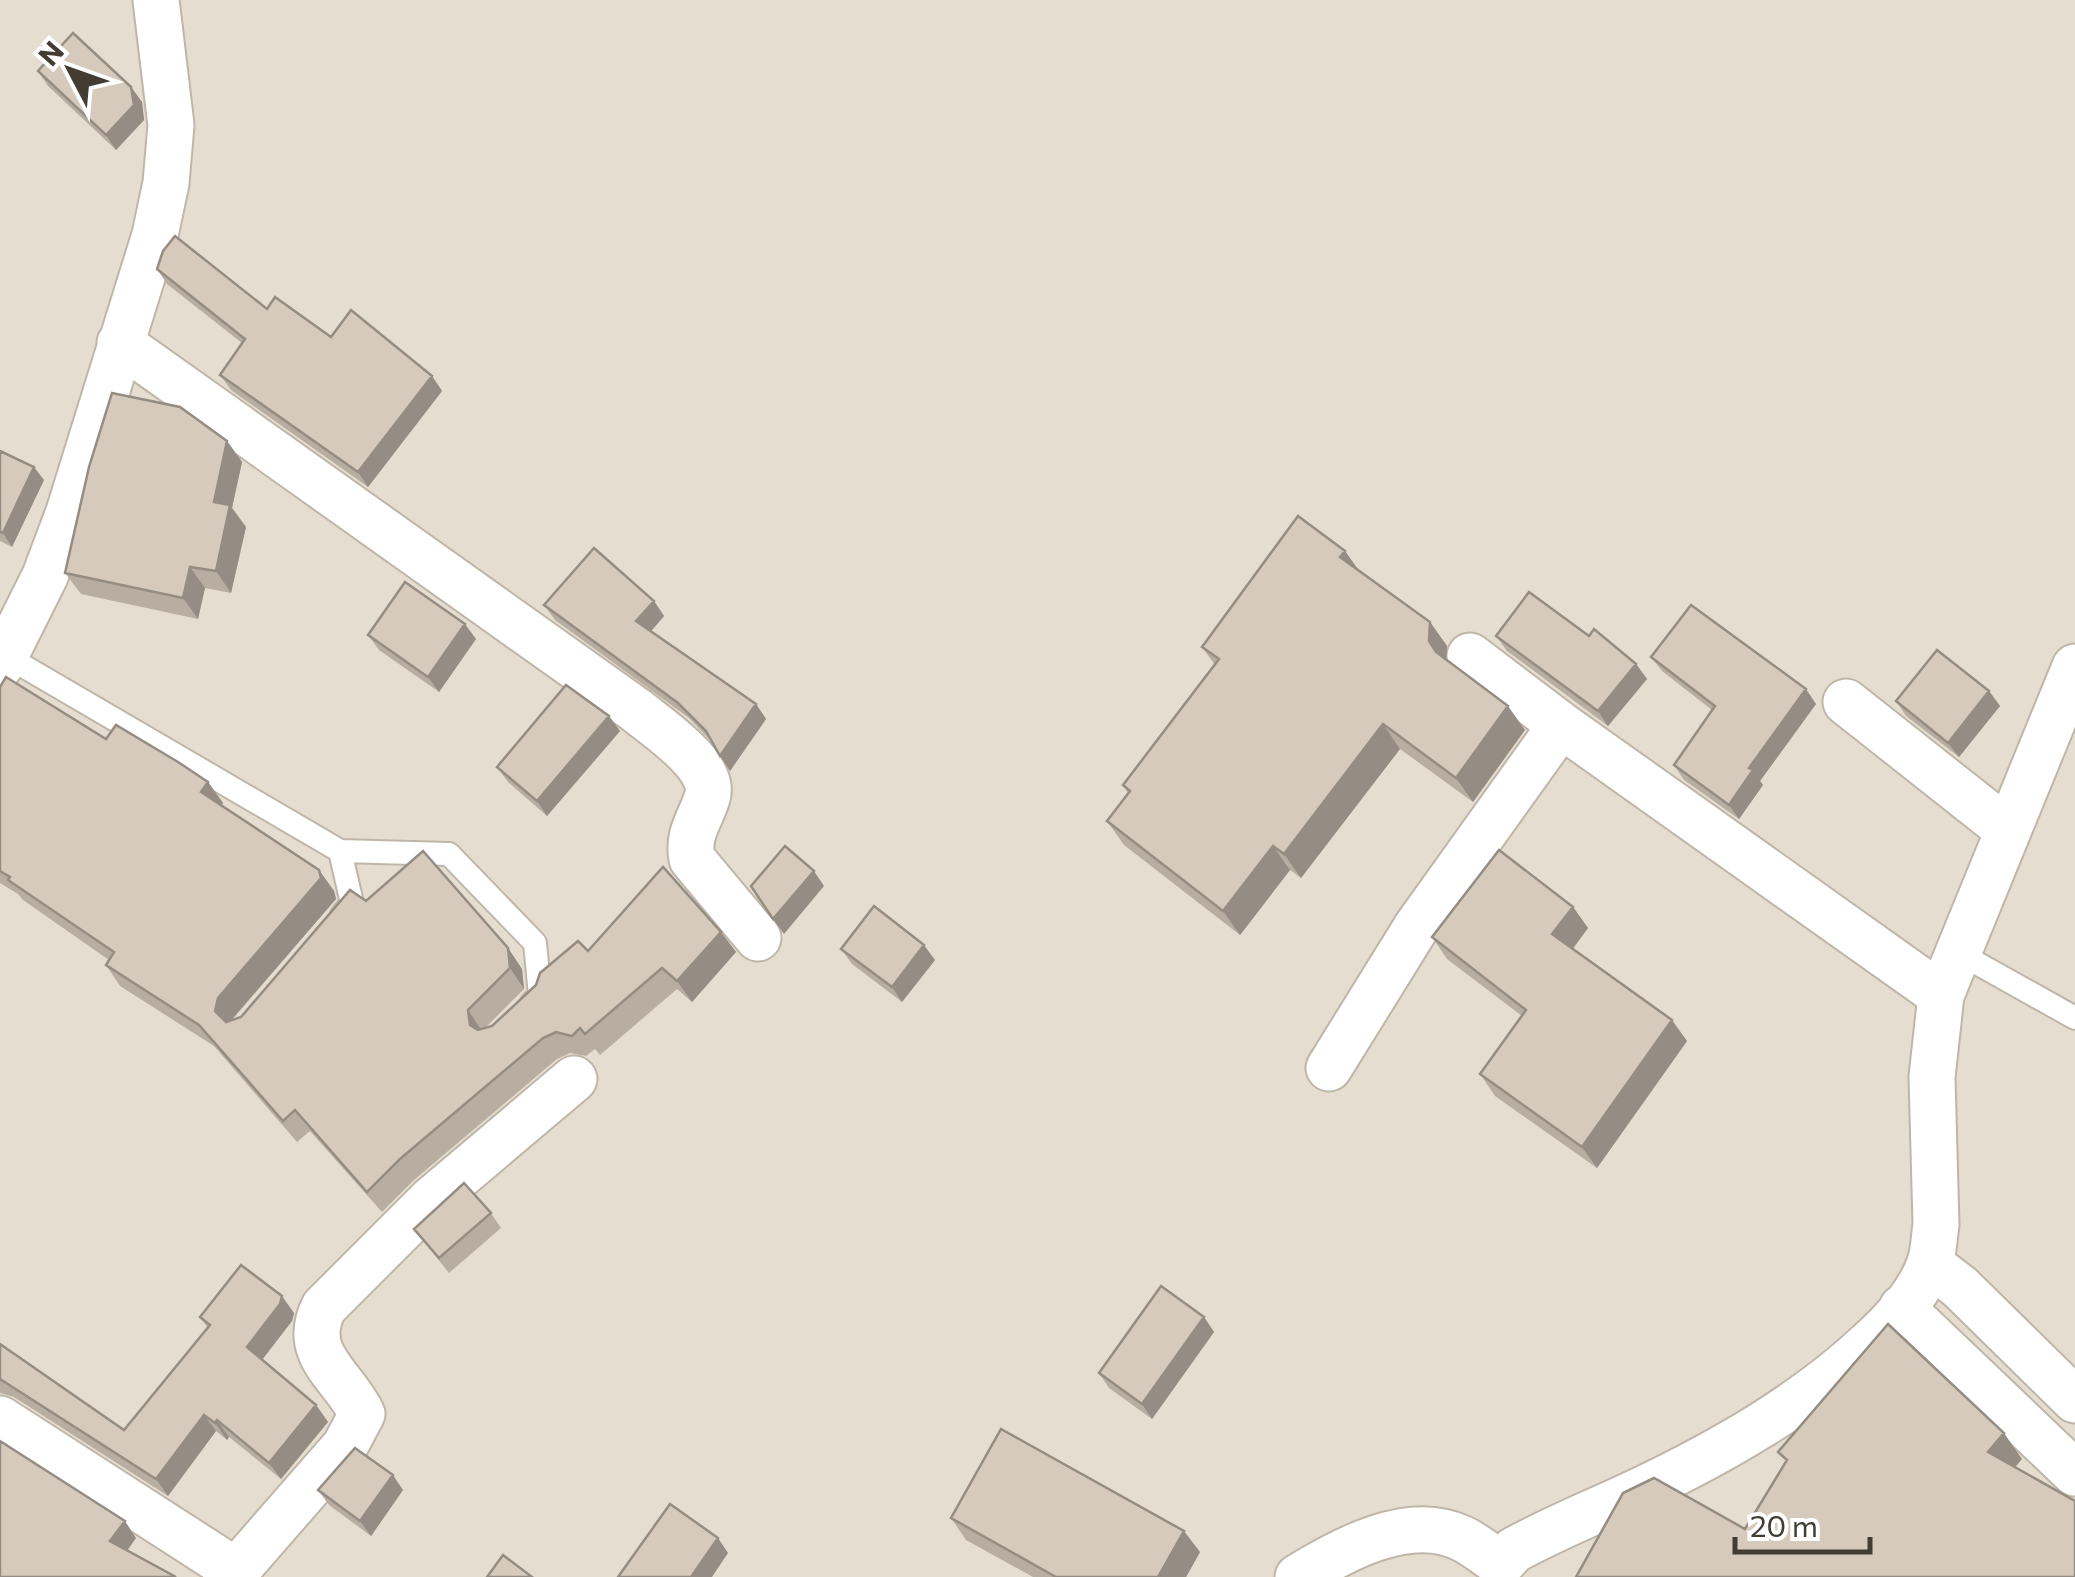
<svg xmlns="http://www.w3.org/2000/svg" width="2075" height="1577" font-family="Commissioner,sans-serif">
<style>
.residential{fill:#e5ded0}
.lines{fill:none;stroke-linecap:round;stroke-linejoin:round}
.service-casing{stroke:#bfb6a8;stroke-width:26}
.minor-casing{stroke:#bfb6a8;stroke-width:49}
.service{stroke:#fff;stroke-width:22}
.minor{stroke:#fff;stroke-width:45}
.wall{fill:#b7aea1}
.shaded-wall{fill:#958d83}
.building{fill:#d5cabb;stroke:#958d83;stroke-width:2.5}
</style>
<rect width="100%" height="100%" fill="#f1ece2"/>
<!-- residential -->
<path class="residential" d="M 0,0 L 2075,0 L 2075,1577 L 0,1577 Z"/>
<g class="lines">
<!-- service casing -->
<g class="service-casing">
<path id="service" d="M 6,656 L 340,851 L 352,903 L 342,915
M 340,851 L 449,854 L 535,943 L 540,995 L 532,1003
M 1957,952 L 2075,1018"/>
</g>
<!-- minor casing -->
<g class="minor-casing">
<path id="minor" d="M 120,343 L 636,710 C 658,728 718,767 707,798 C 700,820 687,834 692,859 L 758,938
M 1470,656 L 1561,725 L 1941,995
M 0,666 L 45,576 L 69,512 L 155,235 L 166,183 L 171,125 L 156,0
M 1846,702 L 2008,830
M 1329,1068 L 1417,926 L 1561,725
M 1930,1264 L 1960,1287 L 2075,1400
M 1902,1308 L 2075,1473
M 0,1419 L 236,1571 L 345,1446 L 362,1414 C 343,1375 300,1354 324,1307 L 431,1200 L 574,1079
M 1298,1577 C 1342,1550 1409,1513 1461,1538 C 1475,1544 1488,1556 1501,1564 L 1514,1550 C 1554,1528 1597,1511 1639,1491 C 1721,1452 1804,1405 1871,1342 C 1894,1321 1920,1293 1930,1263 C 1934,1251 1934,1237 1936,1225 L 1932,1077 L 1941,995 L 2075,667"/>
</g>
<!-- service -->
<use href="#service" class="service"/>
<!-- minor -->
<use href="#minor" class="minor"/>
</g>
<!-- wall -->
<path class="wall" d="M 38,71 L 131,87 L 142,102 L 144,120 L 116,150 L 48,86 Z
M 157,269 L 267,309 L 331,337 L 432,376 L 442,391 L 368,487 L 231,390 L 220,375 L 242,343 L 167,284 Z
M 227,441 L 242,462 L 232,508 L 246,527 L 231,593 L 205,588 L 198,619 L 81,594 L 65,573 Z
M 0,451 L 44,480 L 12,547 L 0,541 Z
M 1345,551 L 1358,570 L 1430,622 L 1447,646 L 1446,659 L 1525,730 L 1473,802 L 1400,749 L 1301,878 L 1290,870 L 1240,935 L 1124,845 L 1107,821 L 1128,793 L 1123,785 L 1215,665 L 1202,647 Z
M 654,601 L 664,616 L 651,631 L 756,704 L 766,719 L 730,771 L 712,742 L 689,718 L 555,620 L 544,605 Z
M 368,635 L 476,639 L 439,692 L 379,650 Z
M 1496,636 L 1589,636 L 1636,664 L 1647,679 L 1608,726 L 1507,651 Z
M 1651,657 L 1816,704 L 1760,781 L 1763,785 L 1739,819 L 1684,780 L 1674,765 L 1712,710 L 1662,671 Z
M 0,687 L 106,739 L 208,782 L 223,803 L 221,805 L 319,870 L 334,891 L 336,899 L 232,1020 L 241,1017 L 366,901 L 508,948 L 522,969 L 524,989 L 485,1028 L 492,1026 L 588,951 L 721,932 L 736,952 L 692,1002 L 677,989 L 600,1055 L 595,1049 L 586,1056 L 570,1053 L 557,1059 L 414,1180 L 382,1212 L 310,1131 L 297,1142 L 214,1046 L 120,986 L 106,965 L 109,960 L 23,900 L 18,894 L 0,883 Z
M 1989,691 L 2000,706 L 1959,757 L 1906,716 L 1896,701 Z
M 609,716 L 620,731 L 547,816 L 508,782 L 497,767 Z
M 1573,907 L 1588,928 L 1573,949 L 1687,1041 L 1597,1168 L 1495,1096 L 1480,1074 L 1522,1016 L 1447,959 L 1432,937 Z
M 841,949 L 935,960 L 902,1002 L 852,964 Z
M 491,1213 L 501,1228 L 449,1273 L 414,1229 Z
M 294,1313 L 292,1321 L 262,1359 L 316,1405 L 328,1422 L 281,1479 L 229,1437 L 227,1440 L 216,1431 L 168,1496 L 14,1397 L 0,1393 L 0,1344 L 124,1430 L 207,1327 L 200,1317 Z
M 1204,1317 L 1214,1332 L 1152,1419 L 1109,1388 L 1099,1373 Z
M 318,1490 L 403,1490 L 371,1536 L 329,1505 Z
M 951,1518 L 1200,1552 L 1186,1577 L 1033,1577 L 966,1540 Z"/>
<!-- shaded-wall -->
<path class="shaded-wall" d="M 131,87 L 142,102 L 144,120 L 116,150 L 106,135 Z
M 432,376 L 442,391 L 368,487 L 358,472 Z
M 227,441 L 242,462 L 232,508 L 246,527 L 231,593 L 216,571 L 214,502 Z
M 34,467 L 44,480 L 12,547 L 3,533 Z
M 1345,551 L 1362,575 L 1340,557 Z
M 190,567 L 205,588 L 198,619 L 183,598 Z
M 654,601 L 664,616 L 647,636 L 636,621 Z
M 1430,622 L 1447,646 L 1446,665 L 1429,641 Z
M 465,624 L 476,639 L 439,692 L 428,677 Z
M 1636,664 L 1647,679 L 1608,726 L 1598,711 Z
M 1806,689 L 1816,704 L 1760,781 L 1763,785 L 1739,819 L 1729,805 L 1749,768 Z
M 1989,691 L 2000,706 L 1959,757 L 1948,743 Z
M 756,704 L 766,719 L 730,771 L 720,756 Z
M 1508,706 L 1525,730 L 1473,802 L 1456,778 Z
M 609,716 L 620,731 L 547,816 L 537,801 Z
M 1383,724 L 1400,749 L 1301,878 L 1284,854 Z
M 208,782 L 223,803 L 216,813 L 201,792 Z
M 1273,846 L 1290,870 L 1240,935 L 1223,911 Z
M 319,870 L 334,891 L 336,899 L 232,1019 L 230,1032 L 215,1011 L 218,998 Z
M 814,871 L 824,886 L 784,934 L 773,919 Z
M 1573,907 L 1588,928 L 1567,956 L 1552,934 Z
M 721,932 L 736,952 L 692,1002 L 677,981 Z
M 924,945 L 935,960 L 902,1002 L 892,987 Z
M 508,948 L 522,969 L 524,989 L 510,968 Z
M 468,1010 L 482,1031 L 484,1045 L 470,1025 Z
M 1672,1020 L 1687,1041 L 1597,1168 L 1582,1147 Z
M 282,1296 L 294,1313 L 292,1321 L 259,1364 L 247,1347 Z
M 1204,1317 L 1214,1332 L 1152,1419 L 1142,1404 Z
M 316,1405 L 328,1422 L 281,1479 L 269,1463 Z
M 204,1415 L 216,1431 L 168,1496 L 156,1479 Z
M 217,1420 L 229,1437 L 227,1440 L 215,1423 Z
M 2004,1433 L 2022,1459 L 2006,1478 L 1988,1452 Z
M 393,1475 L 403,1490 L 371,1536 L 360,1521 Z
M 125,1521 L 136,1538 L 122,1558 L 110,1541 Z
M 1184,1531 L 1200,1552 L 1186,1577 L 1158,1577 Z
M 718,1538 L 728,1553 L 712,1577 L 691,1577 Z"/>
<!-- building -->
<path class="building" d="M 73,33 L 131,87 L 134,105 L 106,135 L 38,71 Z
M 175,236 L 267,309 L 275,297 L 331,337 L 351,310 L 432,376 L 358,472 L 220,375 L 245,339 L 157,269 L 163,251 Z
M 112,393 L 180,407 L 227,441 L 214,502 L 230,505 L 216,571 L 190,567 L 183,598 L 65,573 L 89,467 Z
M 0,451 L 34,467 L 3,533 L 0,532 Z
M 1298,516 L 1345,551 L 1340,557 L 1430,622 L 1429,641 L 1436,652 L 1508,706 L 1456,778 L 1383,724 L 1284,854 L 1273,846 L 1223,911 L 1107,821 L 1130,791 L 1123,785 L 1219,659 L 1202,647 Z
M 594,548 L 654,601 L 636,621 L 756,704 L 720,756 L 706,731 L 678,703 L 544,605 Z
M 405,582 L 465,624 L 428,677 L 368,635 Z
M 1529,592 L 1589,636 L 1594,629 L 1636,664 L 1598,711 L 1496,636 Z
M 1691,605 L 1806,689 L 1749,768 L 1753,770 L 1729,805 L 1674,765 L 1715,706 L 1651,657 Z
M 1937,650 L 1989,691 L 1948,743 L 1896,701 Z
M 6,677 L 106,739 L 116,725 L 178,762 L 208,782 L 201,792 L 319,870 L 321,878 L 218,998 L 215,1011 L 226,1022 L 241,1017 L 350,890 L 366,901 L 423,851 L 508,948 L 510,968 L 468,1010 L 470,1025 L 478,1030 L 492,1026 L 536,985 L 540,973 L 578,941 L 588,951 L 663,867 L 721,932 L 677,981 L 662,968 L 585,1034 L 580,1028 L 572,1036 L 556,1032 L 543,1038 L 400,1159 L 367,1192 L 295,1110 L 283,1121 L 199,1025 L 106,965 L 114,952 L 8,880 L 10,877 L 0,871 L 0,687 Z
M 566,685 L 609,716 L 537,801 L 497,767 Z
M 785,846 L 814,871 L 773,919 L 751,886 Z
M 1499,850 L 1573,907 L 1552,934 L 1672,1020 L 1582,1147 L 1480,1074 L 1526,1010 L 1432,937 Z
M 874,906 L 924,945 L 892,987 L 841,949 Z
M 464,1183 L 491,1213 L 439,1258 L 414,1229 Z
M 241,1265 L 282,1296 L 280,1304 L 247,1347 L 316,1405 L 269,1463 L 217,1420 L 215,1423 L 204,1415 L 156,1479 L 0,1379 L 0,1344 L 124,1430 L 210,1325 L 200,1317 Z
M 1161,1286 L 1204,1317 L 1142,1404 L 1099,1373 Z
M 1888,1324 L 2004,1433 L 1988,1452 L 2075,1501 L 2075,1577 L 1576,1577 L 1623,1493 L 1654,1478 L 1745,1529 L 1787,1460 L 1778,1452 Z
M 1001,1429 L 1184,1531 L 1158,1577 L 1056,1577 L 951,1518 Z
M 0,1441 L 125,1521 L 110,1541 L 176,1577 L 0,1577 Z
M 355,1448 L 393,1475 L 360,1521 L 318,1490 Z
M 670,1504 L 718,1538 L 691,1577 L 618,1577 Z
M 503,1555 L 532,1577 L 487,1577 Z"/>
<!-- north arrow -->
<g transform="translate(70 70) rotate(311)" stroke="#ffffff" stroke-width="8" paint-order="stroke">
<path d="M0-8L18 38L0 25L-18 38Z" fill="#423c33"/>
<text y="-15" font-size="28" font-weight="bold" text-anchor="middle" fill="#423c33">N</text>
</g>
<!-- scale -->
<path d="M1735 1537v15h135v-15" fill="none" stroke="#423c33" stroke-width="5"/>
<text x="1750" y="1537" font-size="30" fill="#423c33" stroke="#ffffff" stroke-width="8" paint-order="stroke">20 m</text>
</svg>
